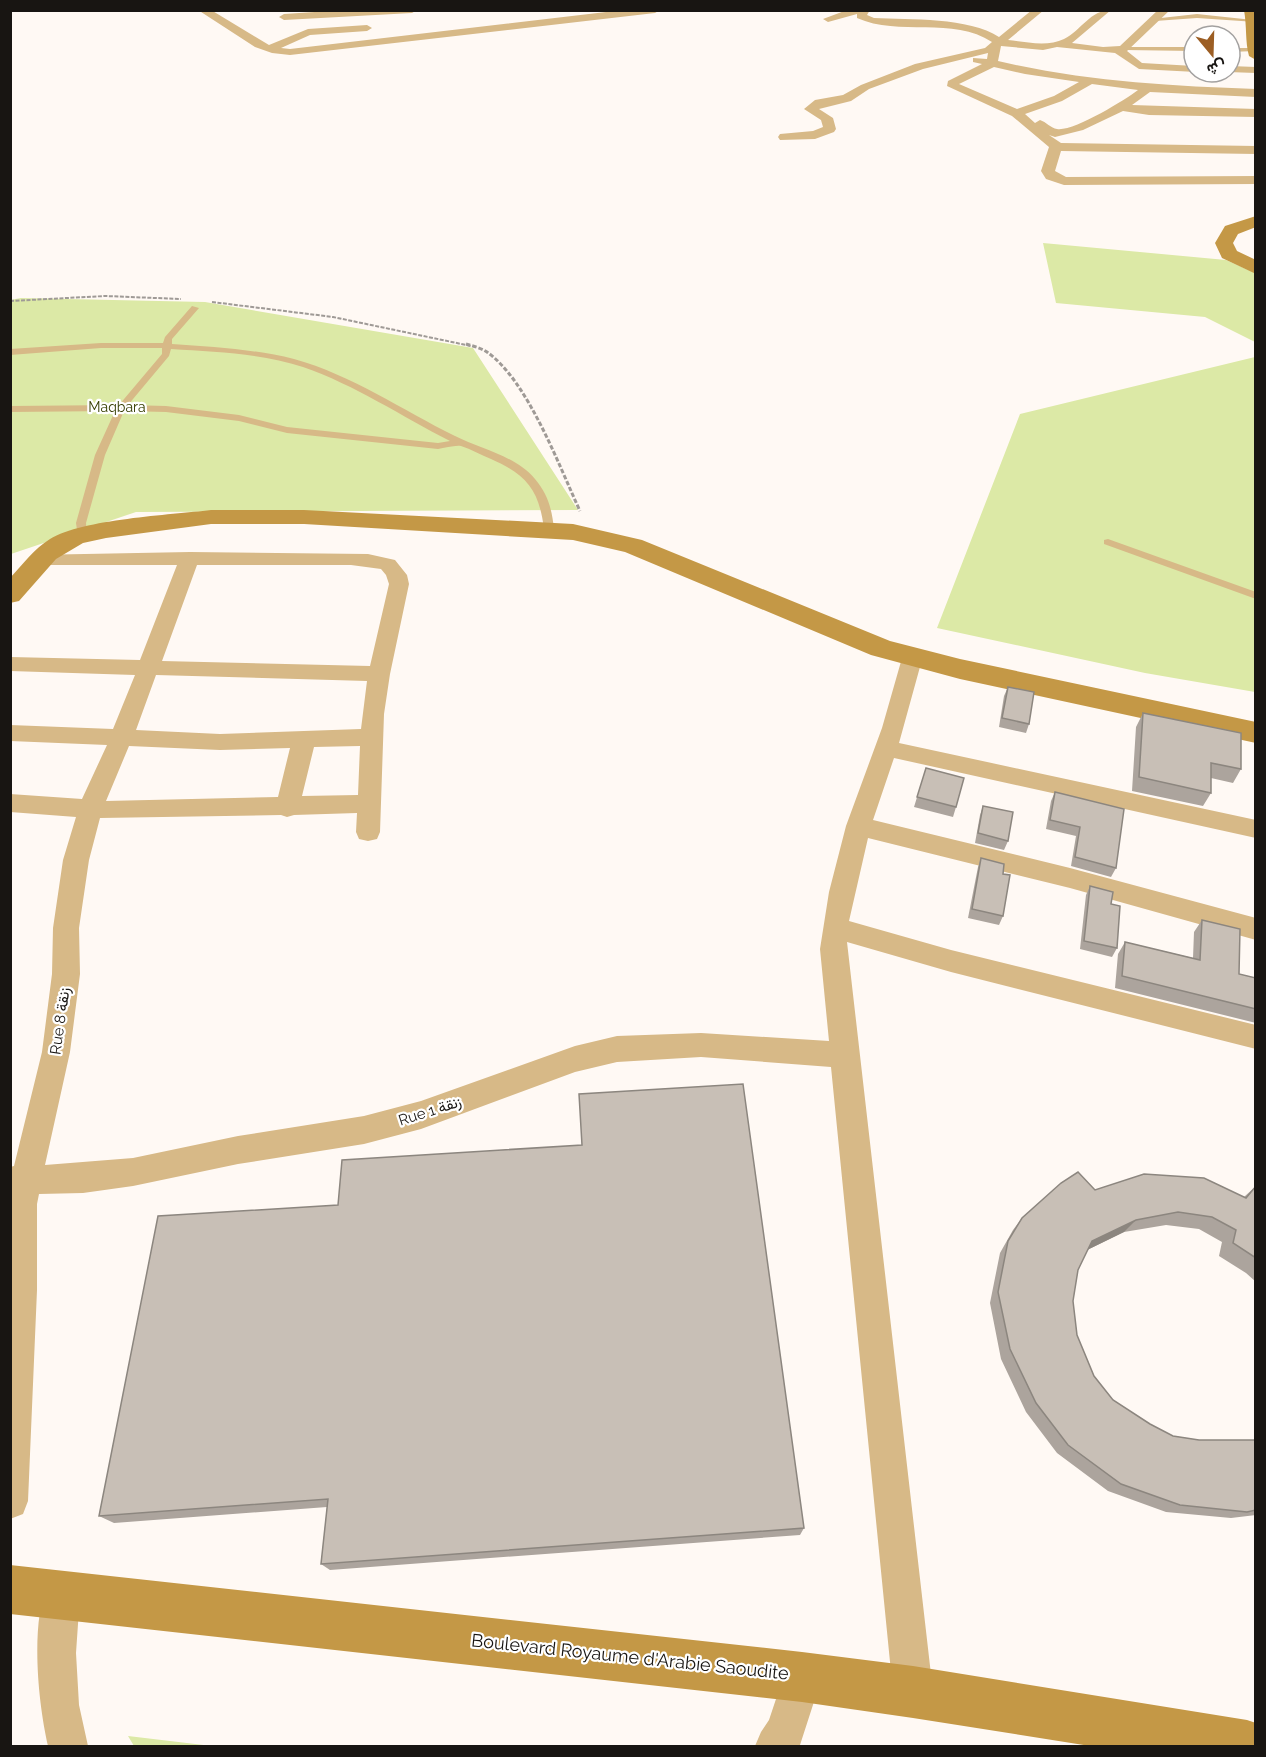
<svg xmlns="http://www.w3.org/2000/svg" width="1266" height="1757" font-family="Raleway,Vazirmatn,sans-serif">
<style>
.green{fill:#dce9a6}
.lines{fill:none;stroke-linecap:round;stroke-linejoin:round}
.path-far1{stroke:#9f9a96;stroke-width:2;stroke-dasharray:4 1.5;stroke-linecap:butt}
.path{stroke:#9f9a96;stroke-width:3;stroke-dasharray:4.5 2;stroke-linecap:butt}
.lane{fill:#d7b987;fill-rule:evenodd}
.street{fill:#d7b987;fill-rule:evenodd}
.secondary{fill:#c49846;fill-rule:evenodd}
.wall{fill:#aca49d}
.shaded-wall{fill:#8c867f}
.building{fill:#c8bfb6;stroke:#8c867f;stroke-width:1.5}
.labels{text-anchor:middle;stroke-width:4.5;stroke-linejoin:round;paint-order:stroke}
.far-park-label{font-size:14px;fill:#353d00;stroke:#fff}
.street-label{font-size:15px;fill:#181512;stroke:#fff}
.near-street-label{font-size:18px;fill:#181512;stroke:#fff}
</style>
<rect width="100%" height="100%" fill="#fff9f4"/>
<!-- green -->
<path class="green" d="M 1043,243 L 1226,260 L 1255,273 L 1255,342 L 1205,317 L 1056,303 Z
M 21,298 L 205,302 L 473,348 L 578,510 L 136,512 L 11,554 L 10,300 Z
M 1255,357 L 1255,692 L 1145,673 L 937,628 L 1020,414 Z
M 128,1736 L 212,1746 L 134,1746 Z"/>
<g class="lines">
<!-- path-far1 -->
<path class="path-far1" d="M 10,301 L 105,296 L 181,299
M 212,302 L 333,317 L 471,346
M 1256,317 L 1256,327"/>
<!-- path -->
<path class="path" d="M 466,344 C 473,346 481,348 487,352 C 528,381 559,466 580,511"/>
<!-- lane -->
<path class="lane" d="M 1197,14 L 1253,20 L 1256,22 L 1197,18 L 1155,21 L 1152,19 Z
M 1123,47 L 1194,47 L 1194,51 L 1125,50 Z
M 1230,48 L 1254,48 L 1256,51 L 1230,52 Z
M 192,306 L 199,308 L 172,339 L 172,344 C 213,347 254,349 294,359 C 352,375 402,410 455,436 C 481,449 516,456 535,479 C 548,494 552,510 554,529 L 549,532 L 544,529 C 539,490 527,475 491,459 C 481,455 471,449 461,446 C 455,445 445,448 438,449 L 287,433 L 239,421 L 166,412 L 124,411 L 105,455 L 86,523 L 87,535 L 82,538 L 78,537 L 76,523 L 95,455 L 115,411 L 10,412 L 10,406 L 119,405 L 162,354 L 162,348 L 101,348 L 10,355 L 10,349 L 101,343 L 163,343 L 165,337 ZM 171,349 C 215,352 261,353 303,367 C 355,385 401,416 450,441 L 438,443 L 287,427 L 239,415 L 166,406 L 128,405 L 169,356 Z
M 1108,539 L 1256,592 L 1256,599 L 1104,544 L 1104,540 Z"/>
<!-- street -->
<path class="street" d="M 198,10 L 211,10 L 269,45 L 308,29 L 367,25 L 372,28 L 367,31 L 310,35 L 281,48 L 290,49 L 623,10 L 660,10 L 655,13 L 290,55 L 272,53 L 255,47 Z
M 345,10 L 417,10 L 412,13 L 284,20 L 279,17 L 284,14 Z
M 847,10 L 870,10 L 867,15 L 874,18 C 910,20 969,17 999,37 L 1032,10 L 1044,10 L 1008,40 C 1025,42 1048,47 1064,39 C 1082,30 1090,10 1111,10 L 1072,43 L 1103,47 L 1120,46 L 1158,10 L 1170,10 L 1127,51 L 1142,63 L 1194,66 L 1196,72 L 1139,69 L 1115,53 L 1057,47 L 1043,50 L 1001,46 L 998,61 C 1083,81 1169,86 1256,89 L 1256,97 L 1150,92 L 1132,105 L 1256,109 L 1256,117 L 1149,115 L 1123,111 L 1083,130 L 1055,137 L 1049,135 L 1061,143 L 1256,146 L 1256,154 L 1061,151 L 1055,171 L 1066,177 L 1256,176 L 1256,184 L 1064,185 L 1046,179 L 1041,171 L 1049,147 L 1012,116 L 947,86 L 948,81 L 982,64 L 973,62 L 973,58 L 987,59 L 988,53 L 923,69 L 869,89 L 851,101 L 819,109 L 833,118 L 836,129 L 834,132 L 815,139 L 780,140 L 778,137 L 780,134 L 813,131 L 823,127 L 821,120 L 804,109 L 815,100 L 843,95 L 861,85 L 915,64 L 985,48 L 992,42 C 953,16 899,37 857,18 L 857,14 L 828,22 L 823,19 ZM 994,67 L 1025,74 L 1079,82 L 1054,96 L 1017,109 L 959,84 ZM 1092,84 L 1138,90 C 1125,100 1073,132 1057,129 C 1051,128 1046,122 1040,120 L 1035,123 L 1025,114 L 1062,101 Z
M 1230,66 L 1256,67 L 1256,73 L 1228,72 Z
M 190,552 L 368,554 L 395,560 L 407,575 L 409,584 L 390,674 L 384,714 L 380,832 L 377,839 L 368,841 L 359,839 L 356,832 L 357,813 L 294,815 L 287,817 L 281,815 L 100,818 L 89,860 L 79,928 L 80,974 L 70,1052 L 45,1165 L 133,1158 L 238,1136 L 364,1116 L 421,1101 L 575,1046 L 617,1036 L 701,1033 L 829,1041 L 820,949 L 829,892 L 846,826 L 882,728 L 904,651 L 912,649 L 920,651 L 923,656 L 899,743 L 1256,820 L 1256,838 L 894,758 L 873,820 L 1070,868 L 1256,918 L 1256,940 L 1070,888 L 868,838 L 849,921 L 951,950 L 1256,1025 L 1256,1049 L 951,972 L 847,942 L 933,1692 L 927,1706 L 913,1712 L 899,1706 L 893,1692 L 831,1067 L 701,1057 L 617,1062 L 575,1072 L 421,1129 L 364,1144 L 238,1164 L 133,1186 L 83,1193 L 39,1194 L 37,1204 L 37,1290 L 28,1501 L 23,1514 L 10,1519 L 10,1167 L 14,1166 L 42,1052 L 52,974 L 53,928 L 63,860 L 76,817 L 10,812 L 10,794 L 82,799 L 107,745 L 10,741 L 10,725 L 113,729 L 135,675 L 10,671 L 10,657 L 140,660 L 177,565 L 39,565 L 32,563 L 29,559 L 32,555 ZM 197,565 L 351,565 L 381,569 L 386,575 L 389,584 L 370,666 L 162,661 ZM 156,675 L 367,681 L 361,729 L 220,734 L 136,730 ZM 129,746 L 220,750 L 290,748 L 278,797 L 106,801 ZM 360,746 L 358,795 L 302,796 L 314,747 Z
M 61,1576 L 74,1582 L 80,1595 L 76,1653 L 79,1705 L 88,1746 L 48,1746 C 38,1702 30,1624 48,1582 Z
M 802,1657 L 816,1663 L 822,1677 L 800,1745 L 755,1746 L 761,1732 L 769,1720 L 788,1663 Z"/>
<!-- secondary -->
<path class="secondary" d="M 1244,10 L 1256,10 L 1256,60 L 1249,56 C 1245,41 1247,27 1244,10 Z
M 1256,216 L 1256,227 L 1238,234 L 1233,243 L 1237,251 L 1256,260 L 1256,274 L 1222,258 L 1215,243 L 1225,226 Z
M 211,510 L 304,510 L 573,524 L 642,540 L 890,641 L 960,659 L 1256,722 L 1256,743 L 960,679 L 871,655 L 625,552 L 573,540 L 304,524 L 211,524 L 106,538 L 83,543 L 56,559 L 19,601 L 10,603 L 10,578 C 23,564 34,549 50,539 C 83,519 170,515 211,510 Z
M 10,1565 L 802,1652 L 913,1666 L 1247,1720 L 1256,1723 L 1256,1746 L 1090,1746 L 913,1718 L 802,1702 L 10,1614 Z"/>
</g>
<!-- wall -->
<path class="wall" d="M 1008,687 L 1029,724 L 1026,733 L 999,727 L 1004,696 Z
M 1143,713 L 1241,769 L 1233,783 L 1211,778 L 1211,793 L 1203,806 L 1132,791 L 1136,727 Z
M 926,768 L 956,807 L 953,817 L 914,807 Z
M 1055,792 L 1116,868 L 1111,877 L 1071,866 L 1076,836 L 1046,829 L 1051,801 Z
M 983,806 L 1008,841 L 1004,850 L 975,843 L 980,815 Z
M 981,858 L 1003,874 L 1003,916 L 999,925 L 968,918 L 978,867 Z
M 1090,886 L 1111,904 L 1117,948 L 1112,957 L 1080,949 L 1086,895 Z
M 1202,920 L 1239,974 L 1256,978 L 1256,1023 L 1115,988 L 1118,954 L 1125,942 L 1193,958 L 1194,932 Z
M 582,1145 L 804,1528 L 800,1535 L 330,1570 L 321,1564 L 327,1507 L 114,1523 L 99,1516 L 338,1205 Z
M 1256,1186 L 1256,1282 L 1246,1273 L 1219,1256 L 1222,1242 L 1199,1229 L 1166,1225 L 1124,1232 L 1087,1250 L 1078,1270 L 1073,1301 L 1077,1335 L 1094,1376 L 1113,1400 L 1150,1424 L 1173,1436 L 1199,1440 L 1256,1440 L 1256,1515 L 1231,1518 L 1166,1512 L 1108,1491 L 1057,1453 L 1026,1412 L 1001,1359 L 990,1303 L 1000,1253 L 1013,1230 L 1022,1218 L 1095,1190 L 1244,1197 Z"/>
<!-- shaded-wall -->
<path class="shaded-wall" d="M 1136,1220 L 1124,1232 L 1081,1253 L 1092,1241 Z"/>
<!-- building -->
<path class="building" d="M 1008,687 L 1034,692 L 1029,724 L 1002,718 Z
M 1143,713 L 1241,733 L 1241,769 L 1211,763 L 1211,793 L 1139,777 Z
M 926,768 L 964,778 L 956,807 L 917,797 Z
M 1055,792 L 1124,809 L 1116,868 L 1075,857 L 1080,827 L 1050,820 Z
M 983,806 L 1013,812 L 1008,841 L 978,833 Z
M 981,858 L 1004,864 L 1003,874 L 1010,875 L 1003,916 L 972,909 Z
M 1090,886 L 1113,892 L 1111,904 L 1120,906 L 1117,948 L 1084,941 Z
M 1202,920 L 1240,929 L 1239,974 L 1256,978 L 1256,1009 L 1122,976 L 1125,942 L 1200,960 Z
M 743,1084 L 804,1528 L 321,1564 L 328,1499 L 99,1516 L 158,1216 L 338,1205 L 342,1160 L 582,1145 L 579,1094 Z
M 1078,1172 L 1095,1190 L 1144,1174 L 1204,1178 L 1246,1198 L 1256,1186 L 1256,1258 L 1233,1243 L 1236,1230 L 1212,1217 L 1178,1212 L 1136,1220 L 1092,1241 L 1078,1270 L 1073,1301 L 1077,1335 L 1094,1376 L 1113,1400 L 1150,1424 L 1173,1436 L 1199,1440 L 1256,1440 L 1256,1510 L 1247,1512 L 1180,1505 L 1121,1484 L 1068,1445 L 1036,1403 L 1010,1349 L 998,1292 L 1008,1241 L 1022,1218 L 1061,1183 Z"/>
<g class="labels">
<!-- far-park labels -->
<g class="far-park-label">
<text x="117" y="412">Maqbara</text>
</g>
<!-- street labels -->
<g class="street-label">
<text transform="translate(60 1021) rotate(-82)" y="5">Rue 8 زنقة</text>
<text transform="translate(430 1111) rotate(-18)" y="5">Rue 1 زنقة</text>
</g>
<!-- near-street labels -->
<g class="near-street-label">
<text transform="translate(630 1657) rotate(6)" y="6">Boulevard Royaume d'Arabie Saoudite</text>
</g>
</g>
<!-- border -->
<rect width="1266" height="1757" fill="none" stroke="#181512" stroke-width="24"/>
<!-- north arrow -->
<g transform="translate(1212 54) rotate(161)"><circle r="28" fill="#ffffff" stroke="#a3a1a0" stroke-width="1.5"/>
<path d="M0-4.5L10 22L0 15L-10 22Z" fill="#9c5e24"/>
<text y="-9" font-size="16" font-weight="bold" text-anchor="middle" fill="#181512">ش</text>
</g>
</svg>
